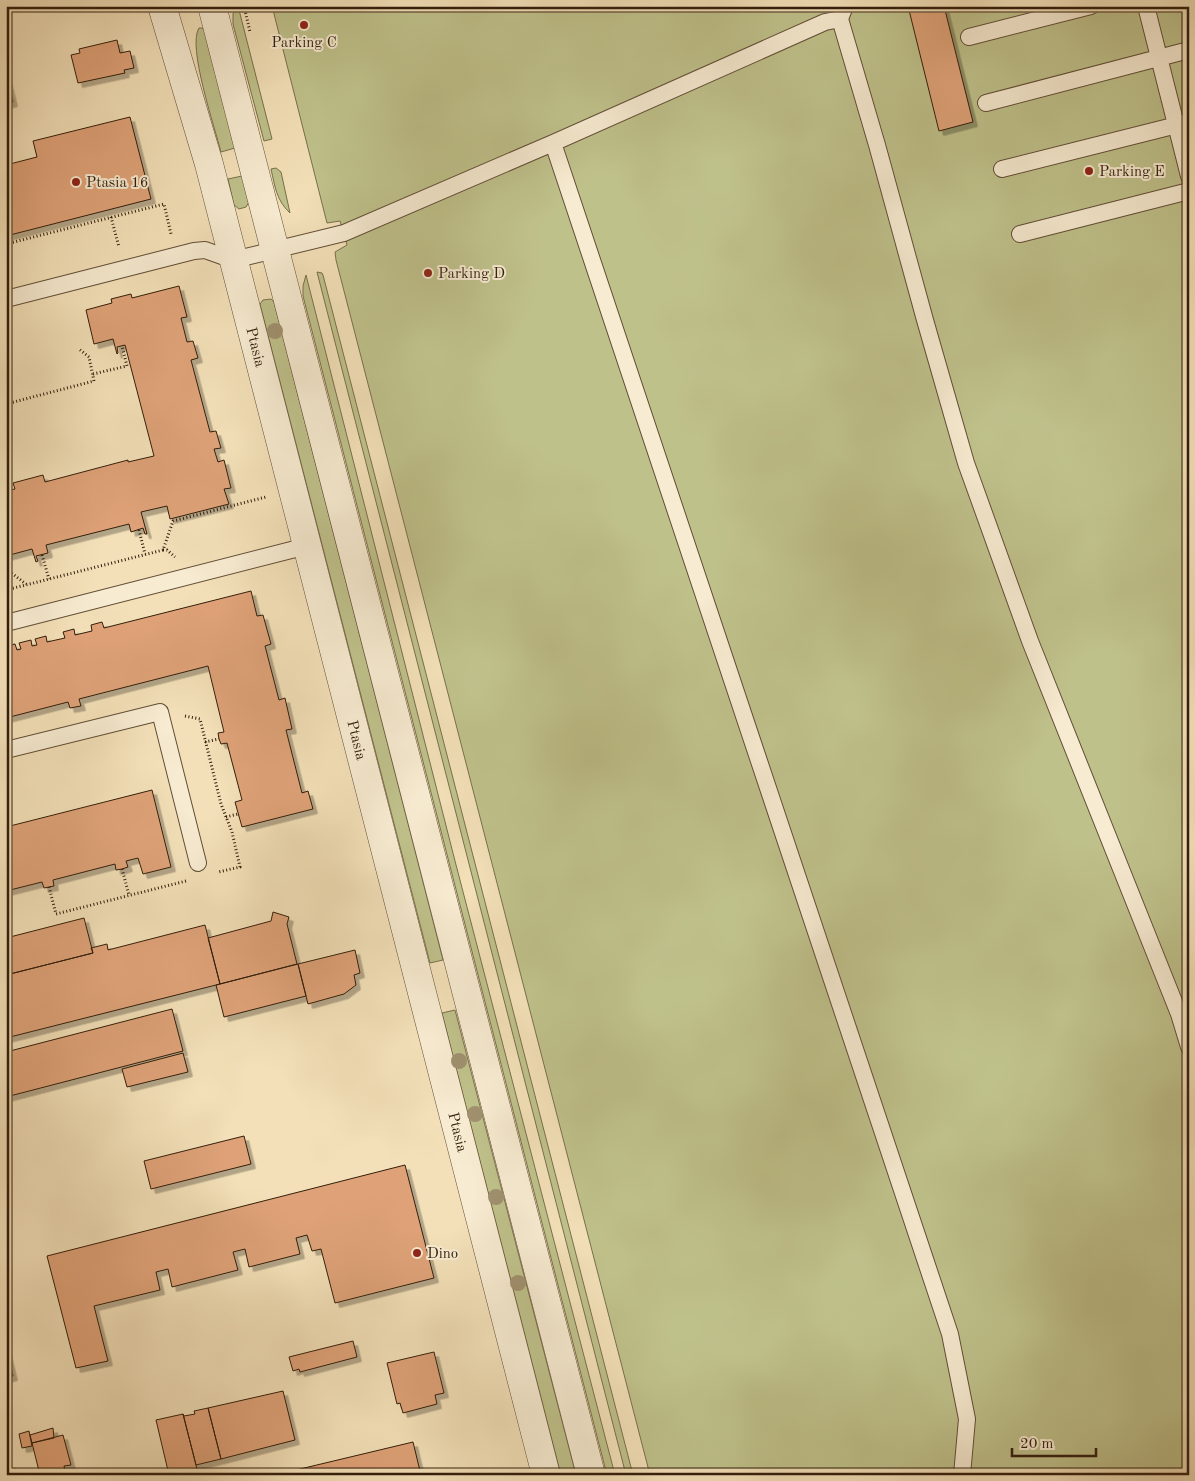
<svg xmlns="http://www.w3.org/2000/svg" width="1195" height="1481" font-family="'Old Standard TT',serif">
<style>
.green{fill:#bfc18b;stroke:#78704c}
.building{fill:#dfa278;stroke:#321e0c;filter:url(#shadow)}
.lines{fill:none;stroke-linecap:round;stroke-linejoin:round}
.lane-casing{stroke:#624e37;stroke-width:18}
.street-casing{stroke:#624e37;stroke-width:29}
.path{stroke:#321e0c;stroke-width:3;stroke-dasharray:1 2.5;stroke-linecap:butt}
.lane{stroke:#f7ebd1;stroke-width:16}
.street{stroke:#f7ebd1;stroke-width:28}
.tree{fill:#a0906e}
.poi-dot{fill:#8f2418;stroke:#f7ebd1;stroke-width:2}
.labels{text-anchor:middle;stroke-width:4;stroke-linejoin:round;paint-order:stroke}
.poi-label{font-size:15px;fill:#321e0c;stroke:#f7ebd1;text-anchor:start}
.street-label{font-size:15px;fill:#321e0c;stroke:#f7ebd1}
</style>
<defs>
<filter id="shadow"><feDropShadow dx="4.5" dy="4.5" stdDeviation="0" flood-color="#0004"/></filter>
</defs>
<rect width="100%" height="100%" fill="#f3e0b8"/>
<filter id="stains"><feTurbulence type="fractalNoise" baseFrequency=".004" numOctaves="4"/><feColorMatrix values="0 0 0 0 .2 0 0 0 0 .09 0 0 0 0 .02 0 0 0 .5 -.17"/></filter>
<radialGradient id="worn" r=".72"><stop offset=".6" stop-color="#630" stop-opacity="0"/><stop offset="1" stop-color="#630" stop-opacity=".3"/></radialGradient>
<!-- green -->
<path class="green" d="M 237,6 L 238,6 L 272,139 L 264,141 L 233,24 L 233,14 Z
M 272,6 L 1189,6 L 1189,1468 L 1180,1475 L 650,1475 L 336,260 L 335,252 L 347,245 L 340,221 L 327,223 Z
M 199,28 L 202,28 L 205,31 L 235,148 L 221,152 C 215,128 187,46 199,28 Z
M 276,168 L 281,172 L 290,213 C 276,200 275,186 271,169 Z
M 242,176 L 249,202 L 246,207 L 239,209 L 234,205 L 228,179 Z
M 317,272 L 322,273 L 323,275 L 633,1475 L 626,1475 Z
M 306,275 L 455,861 L 615,1475 L 607,1475 L 303,296 L 303,286 Z
M 271,299 L 274,302 L 443,960 L 430,963 L 260,304 L 263,300 Z
M 455,1010 L 576,1475 L 561,1475 L 442,1013 Z"/>
<!-- building -->
<path class="building" d="M 908,6 L 944,6 L 973,122 L 939,131 Z
M 117,40 L 120,53 L 130,51 L 134,68 L 124,70 L 125,73 L 78,83 L 71,55 L 80,53 L 79,49 Z
M 6,74 L 13,102 L 6,104 Z
M 130,117 L 151,199 L 6,236 L 6,165 L 37,157 L 33,141 Z
M 179,286 L 187,317 L 181,318 L 187,342 L 193,341 L 198,358 L 191,360 L 210,432 L 216,431 L 221,448 L 214,449 L 218,462 L 224,460 L 231,488 L 224,489 L 229,504 L 170,519 L 167,506 L 141,512 L 147,534 L 145,534 L 143,528 L 131,532 L 129,524 L 46,545 L 48,553 L 36,556 L 38,561 L 36,562 L 32,549 L 6,556 L 6,491 L 15,489 L 13,483 L 43,475 L 45,482 L 128,460 L 128,462 L 154,456 L 125,345 L 117,347 L 118,353 L 117,354 L 113,339 L 94,344 L 86,310 L 112,303 L 111,299 L 131,294 L 132,298 Z
M 251,591 L 257,616 L 263,615 L 271,644 L 265,646 L 279,700 L 285,698 L 292,729 L 286,730 L 302,793 L 308,791 L 313,809 L 242,827 L 235,802 L 242,800 L 227,743 L 221,744 L 219,739 L 218,733 L 224,732 L 208,666 L 79,699 L 81,706 L 70,708 L 68,702 L 6,718 L 6,646 L 15,644 L 17,650 L 21,649 L 19,643 L 31,640 L 32,646 L 37,645 L 35,639 L 46,636 L 47,642 L 65,638 L 63,632 L 74,629 L 75,635 L 92,631 L 91,625 L 102,622 L 104,628 Z
M 152,790 L 171,867 L 143,874 L 138,858 L 126,861 L 128,867 L 122,869 L 116,870 L 115,864 L 53,880 L 54,886 L 44,888 L 42,882 L 6,891 L 6,827 Z
M 273,912 L 289,917 L 287,924 L 297,964 L 220,984 L 208,938 L 271,921 Z
M 84,918 L 93,953 L 6,975 L 6,938 Z
M 205,925 L 220,984 L 6,1038 L 6,975 L 93,953 L 91,948 L 107,944 L 108,950 Z
M 355,950 L 360,973 L 354,975 L 356,985 L 344,994 L 308,1004 L 298,964 Z
M 298,964 L 306,996 L 224,1017 L 216,985 Z
M 172,1009 L 183,1051 L 6,1097 L 6,1052 Z
M 183,1053 L 188,1072 L 127,1087 L 122,1069 Z
M 244,1136 L 251,1164 L 151,1189 L 144,1161 Z
M 405,1165 L 434,1278 L 335,1303 L 321,1249 L 312,1251 L 307,1235 L 296,1238 L 300,1254 L 249,1267 L 245,1249 L 233,1252 L 238,1270 L 172,1287 L 168,1269 L 156,1272 L 160,1290 L 94,1306 L 108,1361 L 76,1368 L 47,1256 Z
M 353,1341 L 357,1357 L 300,1372 L 299,1369 L 293,1371 L 289,1357 Z
M 6,1347 L 13,1376 L 6,1378 Z
M 434,1352 L 444,1393 L 435,1395 L 437,1404 L 403,1413 L 400,1403 L 397,1404 L 387,1363 Z
M 283,1391 L 295,1440 L 221,1459 L 208,1408 Z
M 208,1408 L 221,1459 L 196,1465 L 183,1414 L 184,1416 L 195,1414 L 194,1411 Z
M 183,1414 L 196,1465 L 198,1475 L 169,1475 L 156,1420 Z
M 53,1428 L 54,1438 L 32,1443 L 30,1435 Z
M 29,1431 L 32,1446 L 22,1448 L 19,1434 Z
M 63,1435 L 71,1465 L 64,1466 L 66,1475 L 40,1475 L 32,1443 Z
M 413,1442 L 421,1475 L 275,1475 Z
M 16,1469 L 17,1475 L 6,1475 L 6,1471 Z"/>
<g class="lines">
<!-- lane casing -->
<g class="lane-casing">
<path id="lane" d="M 845,6 L 840,19 L 877,145 L 925,320 L 966,463 L 1030,641 L 1179,1014 L 1189,1047
M 1146,6 L 1189,176
M 969,37 L 1091,6
M 986,103 L 1189,50
M 553,143 L 950,1334 L 967,1419 L 962,1475
M 1002,169 L 1189,122
M 1020,234 L 1189,191
M 6,299 L 194,251 L 205,250 L 233,260 L 344,233 L 553,143 L 825,22 L 840,19
M 6,623 L 307,546
M 6,750 L 160,712 L 198,863"/>
</g>
<!-- street casing -->
<g class="street-casing">
<path id="street" d="M 162,6 L 209,164 L 546,1475
M 212,6 L 591,1475"/>
</g>
<!-- path -->
<path class="path" d="M 244,6 L 250,32
M 111,217 L 119,247
M 6,244 L 164,204 L 171,234
M 93,374 L 127,366 L 122,346
M 6,404 L 94,381 L 89,357 L 79,349
M 139,530 L 145,554
M 163,550 L 167,550 L 175,557
M 42,555 L 49,579
M 6,569 L 26,584
M 6,590 L 163,550 L 173,521 L 266,497
M 185,716 L 200,719 L 221,804 L 232,832 L 240,867 L 218,872
M 205,742 L 219,739
M 226,817 L 238,814
M 122,869 L 129,895
M 49,887 L 56,914 L 186,881"/>
<!-- lane -->
<use href="#lane" class="lane"/>
<!-- street -->
<use href="#street" class="street"/>
</g>
<!-- trees -->
<g class="tree">
<circle cx="275" cy="331" r="8"/>
<circle cx="459" cy="1061" r="8"/>
<circle cx="475" cy="1114" r="8"/>
<circle cx="496" cy="1197" r="8"/>
<circle cx="518" cy="1283" r="8"/>
</g>
<!-- markers -->
<g class="poi-dot">
<circle cx="304" cy="25" r="5"/>
<circle cx="1089" cy="171" r="5"/>
<circle cx="76" cy="182" r="5"/>
<circle cx="428" cy="273" r="5"/>
<circle cx="417" cy="1253" r="5"/>
</g>
<g class="labels">
<!-- poi labels -->
<g class="poi-label">
<text x="304" y="47" text-anchor="middle">Parking C</text>
<text x="1099" y="176">Parking E</text>
<text x="86" y="187">Ptasia 16</text>
<text x="438" y="278">Parking D</text>
<text x="427" y="1258">Dino</text>
</g>
<!-- street labels -->
<g class="street-label">
<text transform="translate(256 347) rotate(76)" y="5">Ptasia</text>
<text transform="translate(357 740) rotate(76)" y="5">Ptasia</text>
<text transform="translate(458 1132) rotate(76)" y="5">Ptasia</text>
</g>
</g>
<!-- margin -->
<rect width="1195" height="1481" fill="none" stroke="#f3e0b8" stroke-width="25"/>
<rect x="8" y="8" width="1180" height="1466" fill="none" stroke="#321e0c" stroke-width="2.5"/>
<rect x="12" y="12" width="1170" height="1456" fill="none" stroke="#321e0c"/>
<!-- scale -->
<path d="M1012 1448v8h84v-8" fill="none" stroke="#321e0c" stroke-width="2.5"/>
<text x="1020" y="1448" font-size="15" fill="#321e0c" stroke="#f7ebd1" stroke-width="4" paint-order="stroke">20 m</text>
<rect width="100%" height="100%" filter="url(#stains)"/>
<rect width="100%" height="100%" fill="url(#worn)"/>
</svg>
